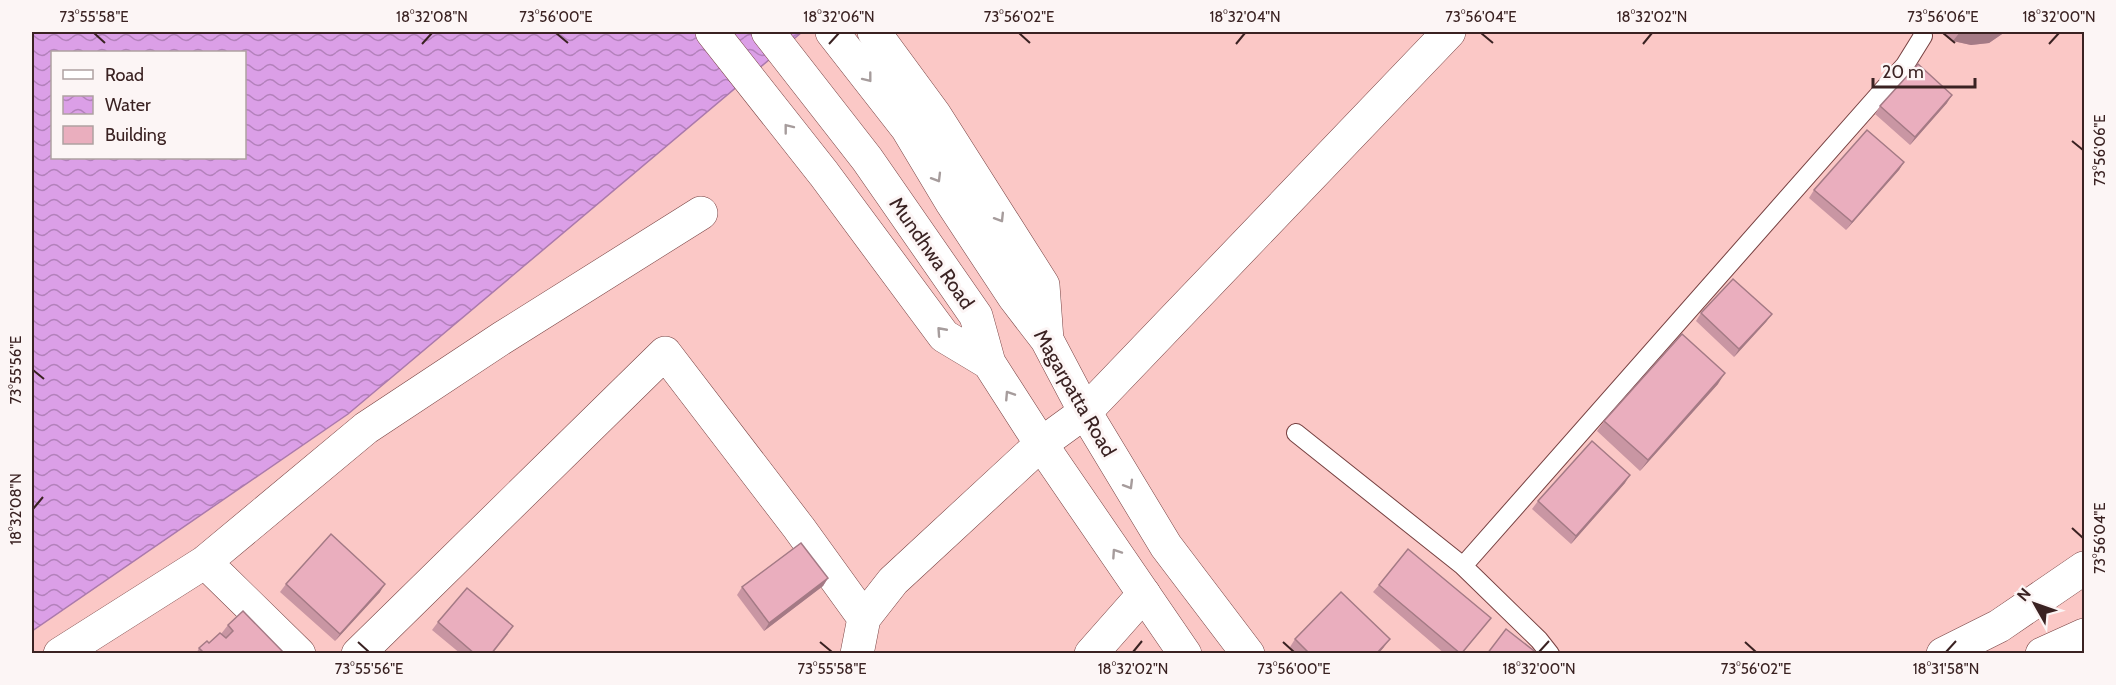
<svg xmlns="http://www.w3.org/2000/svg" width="2116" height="685" font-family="Cabin,sans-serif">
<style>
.water{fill:url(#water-waves);stroke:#ab7aac;stroke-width:1.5;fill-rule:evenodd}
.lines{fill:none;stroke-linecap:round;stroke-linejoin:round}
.service-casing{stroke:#764040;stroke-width:20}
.minor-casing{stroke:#764040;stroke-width:34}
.primary-casing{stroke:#764040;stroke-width:34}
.trunk-casing{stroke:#764040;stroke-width:34}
.service{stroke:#fff;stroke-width:18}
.minor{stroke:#fff;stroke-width:33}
.primary{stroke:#fff;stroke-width:33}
.trunk{stroke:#fff;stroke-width:33}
.wall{fill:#c996a3}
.shaded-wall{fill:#a47a85}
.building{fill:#eaaebe;stroke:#a47a85;stroke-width:1.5}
.oneway{stroke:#a69c9c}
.ticks{fill:none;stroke:#3a2222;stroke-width:2}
.labels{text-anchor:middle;stroke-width:6;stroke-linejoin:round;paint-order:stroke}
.street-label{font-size:20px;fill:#3a2222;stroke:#fcf5f5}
.neatline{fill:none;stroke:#3a2222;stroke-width:2}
.ticks-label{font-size:15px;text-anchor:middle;fill:#3a2222}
</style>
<defs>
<pattern id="water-waves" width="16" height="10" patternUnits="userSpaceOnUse" patternTransform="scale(1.5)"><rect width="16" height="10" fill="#db9fe7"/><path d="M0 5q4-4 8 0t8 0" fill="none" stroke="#b381bb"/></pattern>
</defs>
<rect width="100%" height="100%" fill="#fbc8c6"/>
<!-- water -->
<path class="water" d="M 32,32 L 802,32 L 348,414 L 32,631 ZM 52,52 L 244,52 L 244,158 L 52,158 Z"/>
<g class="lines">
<!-- service casing -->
<g class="service-casing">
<path id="service" d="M 1296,433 L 1463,566 L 1539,640 L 1550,654
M 1463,566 L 1905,65 L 1923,36 L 1922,32"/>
</g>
<!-- minor casing -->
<g class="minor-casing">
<path id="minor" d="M 205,562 L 299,654
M 60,654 L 205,562 L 366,428 L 502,338 L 701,213
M 358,654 L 665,353 L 799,528 L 864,618
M 857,654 L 864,618 L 893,581 L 1041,444 L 1085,412 L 1449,32
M 1091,654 L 1144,594"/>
</g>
<!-- primary casing -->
<g class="primary-casing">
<path id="primary" d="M 1943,654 L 1999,626 L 2084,568
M 2042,654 L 2084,635"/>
</g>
<!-- trunk casing -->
<g class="trunk-casing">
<path id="trunk" d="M 712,32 L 824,174 L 944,336 L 989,363
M 768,32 L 867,159 L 976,316 L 989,363 L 1041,444 L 1185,654
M 832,32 L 907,128 L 952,203 L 1014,297 L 1047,340 L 1085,412 L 1166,546 L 1248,654
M 874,32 L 935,115 L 1043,285 L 1047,340"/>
</g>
<!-- service -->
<use href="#service" class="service"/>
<!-- minor -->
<use href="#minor" class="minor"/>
<!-- primary -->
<use href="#primary" class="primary"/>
<!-- trunk -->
<use href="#trunk" class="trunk"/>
</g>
<!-- wall -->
<path class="wall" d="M 1940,32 L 2005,32 L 1989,43 L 1971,45 L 1953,41 Z
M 1947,103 L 1910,145 L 1875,114 L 1880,106 Z
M 1904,162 L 1899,170 L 1846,230 L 1809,198 L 1814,190 Z
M 1701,313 L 1772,314 L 1766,322 L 1734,357 L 1696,321 Z
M 1718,384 L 1640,471 L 1597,431 L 1604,421 Z
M 1625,483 L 1571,544 L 1532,509 L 1538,501 Z
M 828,578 L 823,586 L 764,631 L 737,595 L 742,587 Z
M 286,584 L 380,592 L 335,641 L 280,592 Z
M 1379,585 L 1485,625 L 1462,654 L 1445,654 L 1373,592 Z
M 438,622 L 508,634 L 492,654 L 461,654 L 432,630 Z
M 228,625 L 285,654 L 196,654 L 199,648 L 209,643 L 221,634 Z
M 1295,639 L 1384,647 L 1378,654 L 1296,654 L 1290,647 Z"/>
<!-- shaded-wall -->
<path class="shaded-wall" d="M 1960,32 L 2005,32 L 1989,43 L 1971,45 L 1953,41 Z
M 1952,95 L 1947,103 L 1910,145 L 1915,137 Z
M 1904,162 L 1899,170 L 1846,230 L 1852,222 Z
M 1772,314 L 1766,322 L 1734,357 L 1739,349 Z
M 1725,373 L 1718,384 L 1640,471 L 1648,460 Z
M 1630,475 L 1625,483 L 1571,544 L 1576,536 Z
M 828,578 L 823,586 L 764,631 L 769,623 Z
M 385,584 L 380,592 L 335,641 L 340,634 Z
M 1390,639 L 1384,647 L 1378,654 L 1376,654 Z"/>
<!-- building -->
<path class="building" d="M 1966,32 L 1997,32 L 1978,34 Z
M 1918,64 L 1952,95 L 1915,137 L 1880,106 Z
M 1867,130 L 1904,162 L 1852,222 L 1814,190 Z
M 1733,279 L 1772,314 L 1739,349 L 1701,313 Z
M 1682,334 L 1725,373 L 1648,460 L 1604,421 Z
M 1592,441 L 1630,475 L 1576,536 L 1538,501 Z
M 331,534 L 385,584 L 340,634 L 286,584 Z
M 801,543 L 828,578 L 769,623 L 742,587 Z
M 1408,549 L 1491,618 L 1461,654 L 1379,585 Z
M 467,588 L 513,626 L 491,654 L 475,654 L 438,622 Z
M 1341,592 L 1390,639 L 1376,654 L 1310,654 L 1295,639 Z
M 243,611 L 285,654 L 205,654 L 199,648 L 207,641 L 209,643 L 220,633 L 226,638 L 233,631 L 228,625 Z
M 1506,629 L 1538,654 L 1487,654 Z"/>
<!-- one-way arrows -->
<defs><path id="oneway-chevron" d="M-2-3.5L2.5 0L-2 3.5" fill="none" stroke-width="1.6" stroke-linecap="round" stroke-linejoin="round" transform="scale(1.5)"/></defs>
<g class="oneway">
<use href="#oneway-chevron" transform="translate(868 78) rotate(52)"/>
<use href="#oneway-chevron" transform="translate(788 128) rotate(-128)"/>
<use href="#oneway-chevron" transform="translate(937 178) rotate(59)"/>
<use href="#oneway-chevron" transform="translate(1000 218) rotate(58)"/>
<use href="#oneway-chevron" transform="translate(941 331) rotate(-132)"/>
<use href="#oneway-chevron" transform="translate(1009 395) rotate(-123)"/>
<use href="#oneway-chevron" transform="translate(1129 485) rotate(59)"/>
<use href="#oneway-chevron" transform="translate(1116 553) rotate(-124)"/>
</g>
<!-- ticks -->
<path class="ticks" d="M 94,33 L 105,43M 556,33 L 568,43M 1019,33 L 1030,43M 1481,33 L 1493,43M 1943,33 L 1955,43M 422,44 L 432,33M 829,44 L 839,33M 1236,44 L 1245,33M 1643,44 L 1652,33M 2049,44 L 2059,33M 2072,141 L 2083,150M 33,370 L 44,379M 33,509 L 43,497M 2072,528 L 2083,538M 358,642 L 369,652M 820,642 L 832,652M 1283,642 L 1294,652M 1745,642 L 1756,652M 1133,652 L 1142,641M 1539,652 L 1549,641M 1946,652 L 1956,641"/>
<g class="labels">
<!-- street labels -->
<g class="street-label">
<text transform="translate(932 253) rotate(55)" y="7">Mundhwa Road</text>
<text transform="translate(1075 393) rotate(60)" y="7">Magarpatta Road</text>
</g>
</g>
<!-- border -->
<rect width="2116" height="685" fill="none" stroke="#fcf5f5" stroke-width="66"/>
<!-- legend -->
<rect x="51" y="51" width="195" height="108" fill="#fcf5f5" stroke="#aea1a1" stroke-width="1.5"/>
<rect x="63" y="70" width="30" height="9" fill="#ffffff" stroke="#aea1a1" stroke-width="1.5"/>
<text x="105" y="81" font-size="18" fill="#3a2222">Road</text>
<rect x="63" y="96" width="30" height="18" fill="url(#water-waves)" stroke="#aea1a1" stroke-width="1.5"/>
<text x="105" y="111" font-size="18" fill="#3a2222">Water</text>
<rect x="63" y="126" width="30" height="18" fill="#eaaebe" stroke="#aea1a1" stroke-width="1.5"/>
<text x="105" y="141" font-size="18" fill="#3a2222">Building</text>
<!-- north arrow -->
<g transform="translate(2035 604) rotate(310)" stroke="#fcf5f5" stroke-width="4.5" paint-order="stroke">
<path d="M0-4.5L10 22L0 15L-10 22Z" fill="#3a2222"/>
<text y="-9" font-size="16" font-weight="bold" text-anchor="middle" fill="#3a2222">N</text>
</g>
<!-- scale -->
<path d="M1873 78v9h102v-9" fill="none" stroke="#3a2222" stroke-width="3"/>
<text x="1882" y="78" font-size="18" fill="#3a2222" stroke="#fcf5f5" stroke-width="4.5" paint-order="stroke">20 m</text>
<rect x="33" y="33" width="2050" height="619" class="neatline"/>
<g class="ticks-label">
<text x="94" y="22">73°55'58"E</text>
<text x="432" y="22">18°32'08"N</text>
<text x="556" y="22">73°56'00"E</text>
<text x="839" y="22">18°32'06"N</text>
<text x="1019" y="22">73°56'02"E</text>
<text x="1245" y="22">18°32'04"N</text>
<text x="1481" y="22">73°56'04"E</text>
<text x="1652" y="22">18°32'02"N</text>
<text x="1943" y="22">73°56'06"E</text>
<text x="2059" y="22">18°32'00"N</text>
<text transform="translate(2100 150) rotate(-90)" y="5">73°56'06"E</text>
<text transform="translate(16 370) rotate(-90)" y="5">73°55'56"E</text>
<text transform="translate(16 509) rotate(-90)" y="5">18°32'08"N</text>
<text transform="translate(2100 538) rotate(-90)" y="5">73°56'04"E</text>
<text x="369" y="674">73°55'56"E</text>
<text x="832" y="674">73°55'58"E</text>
<text x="1133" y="674">18°32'02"N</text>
<text x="1294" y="674">73°56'00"E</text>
<text x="1539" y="674">18°32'00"N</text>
<text x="1756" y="674">73°56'02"E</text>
<text x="1946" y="674">18°31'58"N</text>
</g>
</svg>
